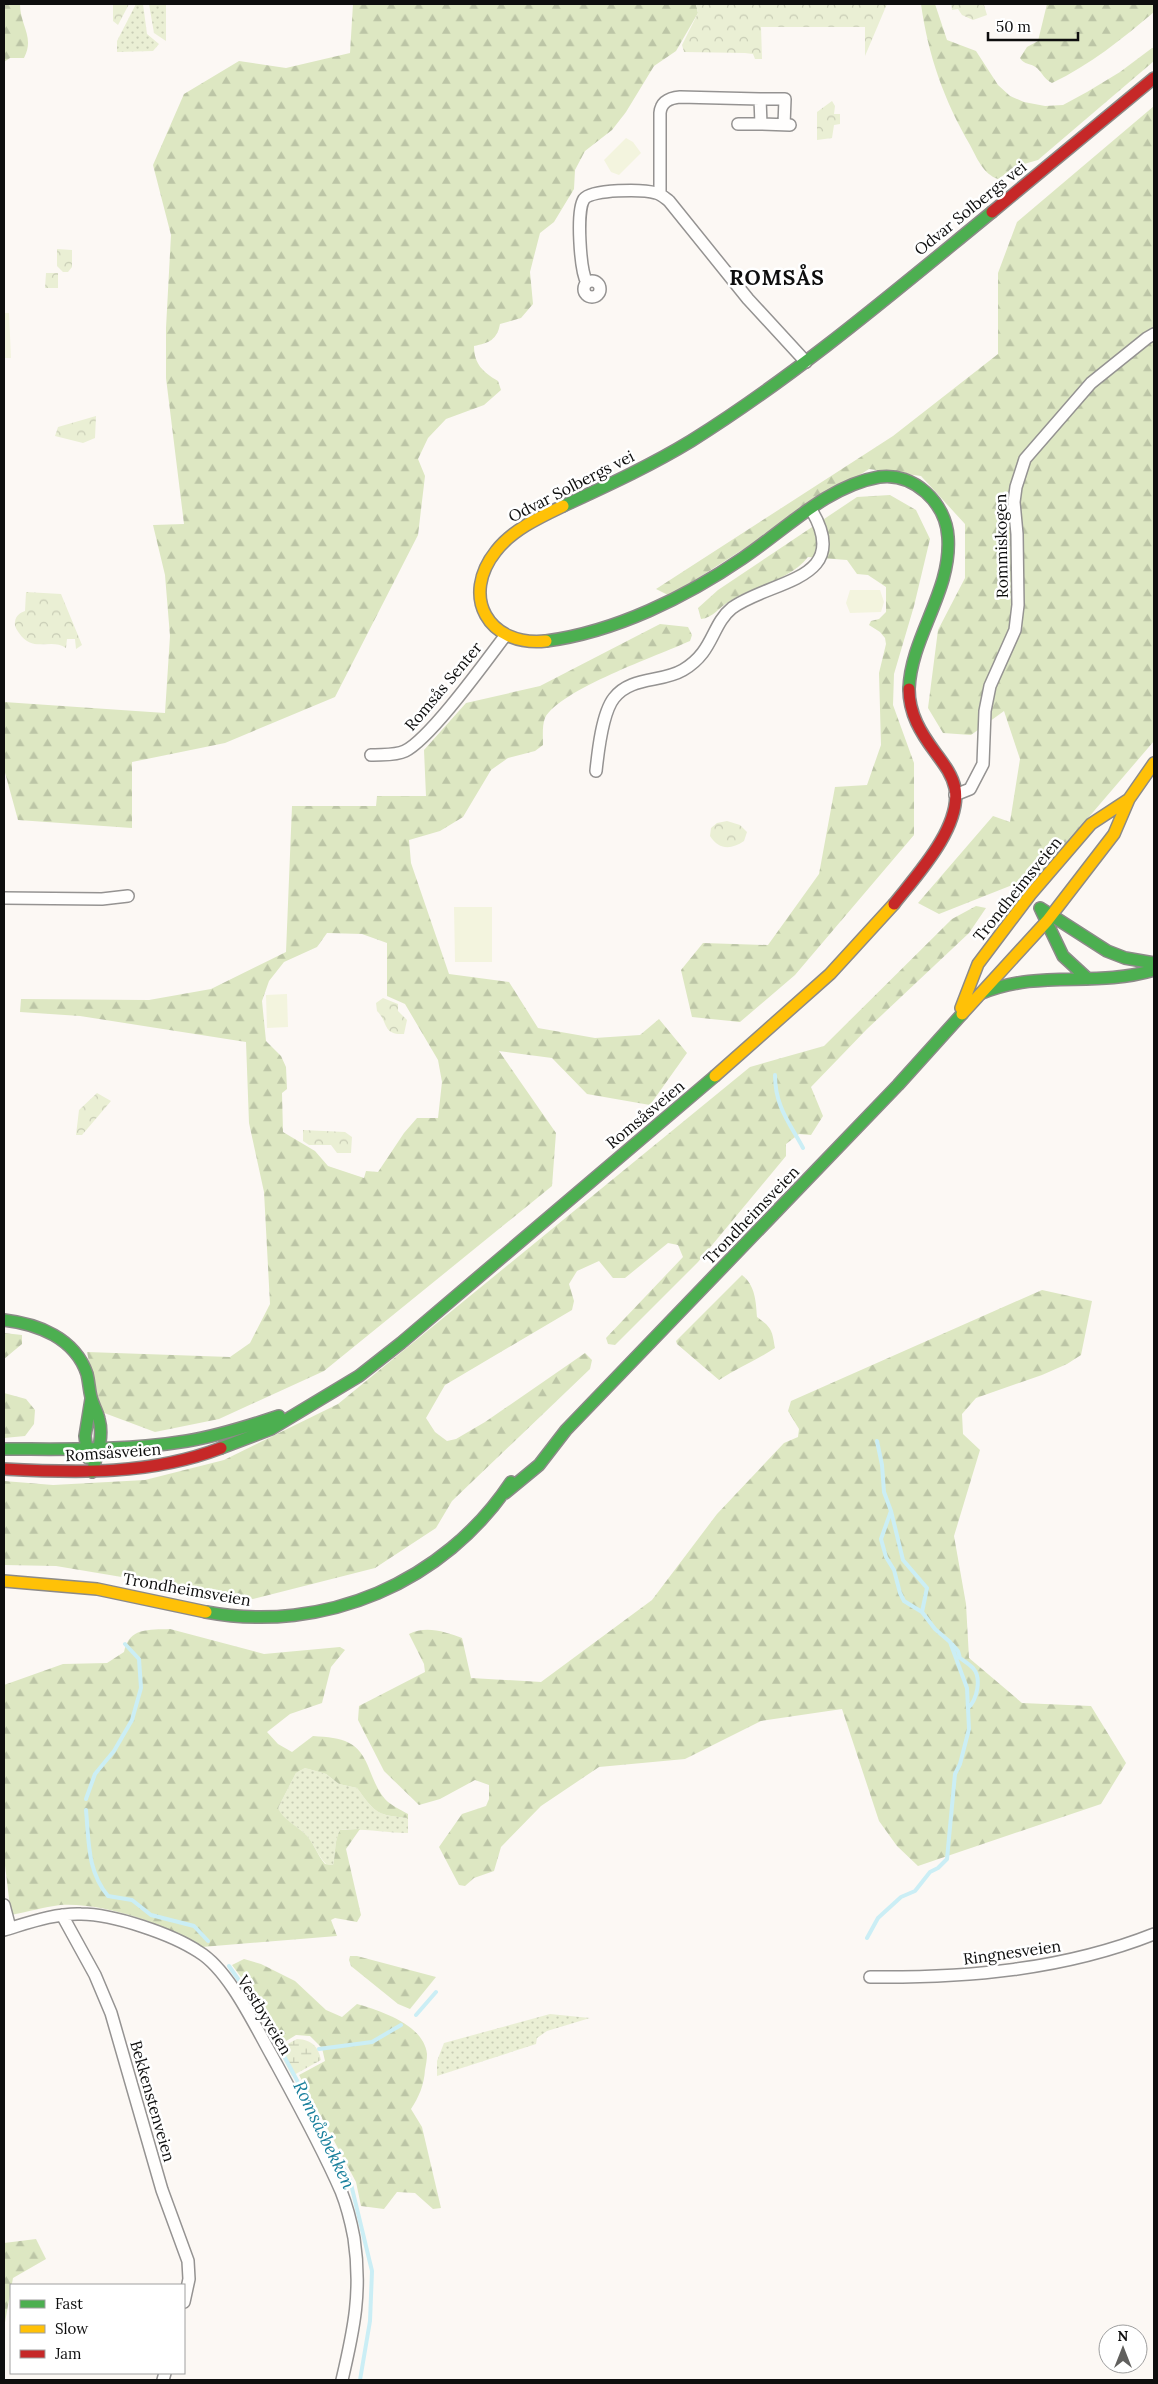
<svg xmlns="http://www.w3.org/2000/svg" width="1158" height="2384" font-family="Lora,serif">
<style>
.grass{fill:url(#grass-dots)}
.forest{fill:url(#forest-firs);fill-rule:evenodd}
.wetland{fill:url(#wetland-marsh)}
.park{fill:url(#park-crowns)}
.pitch{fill:#f3f4de}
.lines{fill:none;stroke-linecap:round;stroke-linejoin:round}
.stream{stroke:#cbeef5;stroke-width:4}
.street-casing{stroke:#959392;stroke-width:14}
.fast-casing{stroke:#8c8a88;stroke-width:14}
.slow-casing{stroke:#8c8a88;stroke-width:14}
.jam-casing{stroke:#8c8a88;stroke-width:14}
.street{stroke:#fffefd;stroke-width:11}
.fast{stroke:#4caf50;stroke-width:11}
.slow{stroke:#ffc107;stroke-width:11}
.jam{stroke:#c62828;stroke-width:11}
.labels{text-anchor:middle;stroke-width:5;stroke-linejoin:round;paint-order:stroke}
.street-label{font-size:16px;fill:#0e0e0e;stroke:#fff}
.water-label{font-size:18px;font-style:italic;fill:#1a809d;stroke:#fff}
.district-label{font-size:21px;font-weight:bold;letter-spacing:1px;fill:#0e0e0e;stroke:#fff}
</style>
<defs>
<pattern id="grass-dots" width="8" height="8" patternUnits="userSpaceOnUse" patternTransform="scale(1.25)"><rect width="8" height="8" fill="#eaefd4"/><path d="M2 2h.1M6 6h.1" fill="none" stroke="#c8ccb5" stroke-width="1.8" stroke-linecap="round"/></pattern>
<pattern id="forest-firs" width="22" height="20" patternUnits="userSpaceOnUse" patternTransform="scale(1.25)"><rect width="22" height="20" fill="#dde7c2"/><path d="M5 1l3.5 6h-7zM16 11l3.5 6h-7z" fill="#bcc5a6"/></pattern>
<pattern id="wetland-marsh" width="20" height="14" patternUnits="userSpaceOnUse" patternTransform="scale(1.25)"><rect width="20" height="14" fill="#eaefd4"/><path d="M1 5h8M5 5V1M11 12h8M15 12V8" fill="none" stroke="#c8ccb5"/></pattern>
<pattern id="park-crowns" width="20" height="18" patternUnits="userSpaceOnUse" patternTransform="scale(1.25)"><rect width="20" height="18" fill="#eaefd4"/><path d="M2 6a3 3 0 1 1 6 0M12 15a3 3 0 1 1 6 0" fill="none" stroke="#c8ccb5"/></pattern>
</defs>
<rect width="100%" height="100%" fill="#fcf8f4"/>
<!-- grass -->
<path class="grass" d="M 136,4 L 143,4 L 147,34 L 159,44 L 153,51 L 117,52 L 117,41 Z
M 149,4 L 166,4 L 166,41 L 154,33 Z
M 305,1768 L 326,1774 L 339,1784 L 357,1788 C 376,1814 377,1815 408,1818 L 408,1833 C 385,1833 363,1828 340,1830 C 334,1840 336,1853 333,1865 L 326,1864 C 316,1854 314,1841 303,1832 C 294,1824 283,1820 278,1808 L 296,1773 Z
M 550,2014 L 590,2018 L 547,2031 L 537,2038 L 536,2044 L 437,2076 L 437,2061 L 444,2043 Z"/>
<!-- forest -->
<path class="forest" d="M 4,4 L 20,4 C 20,26 35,37 24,58 L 10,58 L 4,62 Z
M 353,4 L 696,4 L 698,13 L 676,51 L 654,66 L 626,112 L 612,130 L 585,151 L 575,170 L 574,189 L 554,222 L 540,233 L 530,272 L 533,304 L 521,318 L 500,324 C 497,340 489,343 474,346 C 474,364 483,372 498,381 L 501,390 L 484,405 L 446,419 L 428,438 L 418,459 L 425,476 L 418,535 L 335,697 L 225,743 L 132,762 L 132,828 L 18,820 L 4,769 L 4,702 L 165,713 L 170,636 L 165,575 L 153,525 L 184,524 L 166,378 L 166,328 L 171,235 L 153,165 L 184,94 L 239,61 L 286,68 L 350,53 Z
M 921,4 L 935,4 L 947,40 L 976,51 L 998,85 L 1010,96 L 1024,102 L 1045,106 L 1063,105 L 1087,92 L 1120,72 L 1152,48 L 1154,48 L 1154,61 L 1038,160 L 1017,166 L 998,179 C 983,174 977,158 970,145 C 944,100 928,55 921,4 Z
M 1047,4 L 1154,4 L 1154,12 C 1122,39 1090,65 1052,83 C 1044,79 1043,74 1037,68 C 1031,63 1024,65 1020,58 L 1027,47 L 1038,41 Z
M 1154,106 L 1154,741 L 1040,874 L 939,914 L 918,903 L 993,816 L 1010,822 L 1020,759 L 1004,711 L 971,735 L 943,733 L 928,708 L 938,630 L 965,578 L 965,524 L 921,476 L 869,469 L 670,596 L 656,589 L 893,436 L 998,354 L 998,273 L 1017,222 Z
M 890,495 L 916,510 L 930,539 L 914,606 L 894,674 L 893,705 L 914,763 L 914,835 L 795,975 L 740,1022 L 692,1017 L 681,970 L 703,943 L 768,945 L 819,874 L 835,787 L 867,785 L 881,745 L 879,673 L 886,644 L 885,638 L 880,632 L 869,625 L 871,621 L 879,619 L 886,612 L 886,587 L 868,575 L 857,574 L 847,560 L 808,557 C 789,581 755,585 730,601 C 719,607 713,618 701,619 L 698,608 L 718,590 L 857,497 Z
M 660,624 L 688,627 L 692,635 L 690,641 C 659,655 559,690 545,718 C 542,725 543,737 543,745 L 535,751 L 508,758 L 491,770 L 463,817 L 440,831 L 409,840 L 411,863 L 449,974 L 509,982 L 538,1028 L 595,1038 L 640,1035 L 659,1019 L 687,1053 L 650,1105 L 587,1094 L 552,1058 L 499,1051 L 556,1133 L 552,1186 L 324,1371 L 219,1419 L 155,1432 L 99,1411 L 87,1352 L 230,1357 L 250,1343 L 270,1304 L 264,1192 L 249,1123 L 246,1042 L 80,1016 L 20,1012 L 21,999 L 149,1000 L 211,989 L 286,952 L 292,806 L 376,806 L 377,796 L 426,796 L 424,750 L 466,703 L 540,686 ZM 327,933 L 362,934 L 387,943 L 387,996 L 405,1004 L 438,1060 L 442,1082 L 438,1118 L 417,1118 L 404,1133 L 378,1172 L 366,1171 L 364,1178 L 328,1166 L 315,1151 L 283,1132 L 282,1093 L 287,1089 L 286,1067 L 281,1056 L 266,1041 L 262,1001 L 269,981 L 284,962 L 317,947 Z
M 976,906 L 986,908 L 969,933 L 867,1029 L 811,1087 L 823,1116 L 811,1135 L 799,1134 L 786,1144 L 786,1156 L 698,1262 L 615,1345 L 608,1344 L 606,1338 L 683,1257 L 678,1245 L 668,1243 L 625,1278 L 613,1278 L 599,1261 L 577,1271 L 569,1284 L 574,1301 L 572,1310 L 445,1385 L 426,1418 L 435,1432 L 447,1441 L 456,1439 L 485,1422 L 585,1353 L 592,1360 L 590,1369 L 452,1501 L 436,1528 L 375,1568 L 253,1599 L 56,1566 L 4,1565 L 4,1481 L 53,1485 L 145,1480 L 224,1460 L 338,1404 L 750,1067 L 824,1046 L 952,919 Z
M 742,1275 C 755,1285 756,1301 757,1317 C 772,1328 772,1330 775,1348 C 757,1360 737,1368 719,1380 L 677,1344 L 676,1341 Z
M 1042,1290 L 1092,1301 L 1081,1355 L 1067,1364 L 1042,1375 L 976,1398 L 962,1414 L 963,1434 L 980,1450 L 954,1536 L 966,1604 L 969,1658 L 1022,1703 L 1091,1706 L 1126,1763 L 1101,1804 L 918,1866 L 897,1846 L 879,1821 L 842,1709 L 761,1721 L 685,1759 L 599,1767 L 541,1806 L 501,1847 L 494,1871 L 474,1878 L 465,1886 L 459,1885 L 439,1847 L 462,1814 L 486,1806 L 489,1799 L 489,1785 L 475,1780 L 440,1799 L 419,1805 L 384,1771 L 358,1720 L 359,1706 L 425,1672 L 424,1664 L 409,1634 C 426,1625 446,1632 462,1638 L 471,1678 L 541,1682 L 652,1600 L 717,1514 L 784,1443 L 798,1437 L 799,1429 L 788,1411 L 791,1401 Z
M 4,1333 L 22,1335 L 22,1344 L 4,1359 Z
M 4,1393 L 26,1399 L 35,1410 L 34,1424 L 25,1436 L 4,1438 Z
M 170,1629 L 264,1654 L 340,1647 L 345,1650 L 331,1667 L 322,1703 L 290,1714 L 267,1732 L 278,1744 L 292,1752 L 313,1736 C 343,1738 359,1740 370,1771 C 374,1781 378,1791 385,1799 C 390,1805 401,1810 408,1814 L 408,1818 C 377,1815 376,1814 357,1788 L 339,1784 L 326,1774 L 305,1768 L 296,1773 L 278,1808 C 284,1820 294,1824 303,1832 C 314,1841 316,1854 325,1864 L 333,1865 C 336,1853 334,1840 340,1830 L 360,1829 L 346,1849 L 361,1915 L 357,1922 L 335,1918 L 331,1920 L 337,1936 L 202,1947 C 167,1924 102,1902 60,1905 C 44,1907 27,1912 11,1915 L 4,1857 L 4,1685 L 63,1664 L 107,1663 L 124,1652 C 129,1627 149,1630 170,1629 Z
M 350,1956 L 357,1956 L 436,1977 L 410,2009 L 398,2004 L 351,1966 L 349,1960 Z
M 244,1959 L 261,1964 L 295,1981 L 326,2010 L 342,2017 L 357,2004 C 381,2011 424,2025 427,2054 C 427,2059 426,2065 425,2070 C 424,2085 419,2097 411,2109 L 422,2127 L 441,2208 L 433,2209 L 415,2193 L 397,2192 L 384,2209 L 361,2206 L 356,2182 L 299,2075 L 325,2061 L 322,2048 L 310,2036 L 296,2035 L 283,2043 L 279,2042 L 264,2008 L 232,1965 Z
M 36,2239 L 46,2259 L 13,2278 L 4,2328 L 4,2243 Z"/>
<!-- wetland -->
<path class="wetland" d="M 297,2039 C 312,2040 318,2046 321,2060 L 292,2076 L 278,2049 Z"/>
<!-- park -->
<path class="park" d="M 113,4 L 129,4 L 118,25 L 113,21 Z
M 696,4 L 887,4 L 865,56 L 865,27 L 761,27 L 762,59 L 755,59 L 753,54 L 745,53 L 684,52 L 682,45 L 698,13 Z
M 951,4 L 984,5 L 987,15 L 973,20 L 962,15 L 958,9 L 952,10 Z
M 832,101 L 835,106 L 834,114 L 840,114 L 840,124 L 834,125 L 832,138 L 817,140 L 817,112 Z
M 57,249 L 72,250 L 72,267 L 68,272 L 63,272 L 57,266 Z
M 46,273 L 58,273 L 58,288 L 45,288 Z
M 96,416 L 95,438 L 83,443 L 55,436 L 58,427 Z
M 26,592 L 61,594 L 82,645 L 76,649 L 75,639 L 67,639 L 66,648 C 51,637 33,654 19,633 C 17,630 14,626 15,622 C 16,615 20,613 25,611 Z
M 727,821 L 740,825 L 747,832 L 744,841 C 731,850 719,850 710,836 L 711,828 L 717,823 Z
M 383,998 L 398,1004 L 398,1011 L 407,1020 L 404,1034 C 382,1035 389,1023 377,1011 L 376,1003 Z
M 97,1093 L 111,1101 L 82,1135 L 76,1135 L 79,1110 Z
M 303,1130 L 345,1132 L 352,1137 L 351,1153 L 337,1153 L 331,1145 L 309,1145 L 303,1141 Z"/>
<!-- pitch -->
<path class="pitch" d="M 626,138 L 633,142 L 641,153 L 619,175 L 611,172 L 604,160 Z
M 4,313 L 9,313 L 11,358 L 4,358 Z
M 850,590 L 880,590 L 884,602 L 881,612 L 850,613 L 846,603 Z
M 454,907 L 492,907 L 492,962 L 455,962 Z
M 287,994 L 288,1027 L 267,1028 L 266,995 Z"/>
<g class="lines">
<!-- stream -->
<path class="stream" d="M 775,1075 C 775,1106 789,1122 803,1148
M 891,1511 L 903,1560 L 927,1588 L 922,1612
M 952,1644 L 958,1651 L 960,1658 C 964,1661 969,1664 973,1668 C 982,1678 977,1700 968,1708
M 86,1799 L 95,1774 L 114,1751 L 132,1720 L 141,1688 L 139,1659 L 125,1644
M 86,1810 C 89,1841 87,1871 108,1896 L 132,1900 L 151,1915 L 194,1926 L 208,1941
M 867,1938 L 878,1918 L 901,1897 L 915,1891 L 930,1872 L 938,1868 L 947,1859 L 955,1774 L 960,1764 L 969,1729 L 967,1688 L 950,1642 L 935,1629 L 922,1612 L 904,1601 L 900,1593 L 894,1570 L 886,1557 L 881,1539 L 891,1511 L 884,1492 L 882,1465 L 877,1441
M 229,1966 L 259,2009 L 350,2180 L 372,2271 L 370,2321 L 360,2380
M 416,2015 L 436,1992
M 319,2049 L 372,2042 L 401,2025"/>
<!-- street casing -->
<g class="street-casing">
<path id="street" d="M 760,99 L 785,99 L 784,125
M 738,124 L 761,124
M 660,194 L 660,113 C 661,102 669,98 680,97 L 760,99 L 761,124 L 790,125
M584 289a8 8 0 1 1 16 0a8 8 0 1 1-16 0Z
M 587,283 C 580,270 576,211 584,199 C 592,189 643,189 656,193 C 661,194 665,198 669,201 L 748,299 L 806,362
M 371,755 C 382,754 395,756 405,751 C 430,739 486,661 505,636
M 596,771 C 598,752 602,713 614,698 C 631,676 661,683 683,670 C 714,652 711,625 732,608 C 770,580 853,581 812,511
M 955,795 L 970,789 L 983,764 L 985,711 L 990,686 L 1015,630 L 1018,605 L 1017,534 L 1014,502 L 1016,487 L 1025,459 L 1091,383 L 1147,338 L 1154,334
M 4,898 L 102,899 L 128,896
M 4,1905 L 10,1928
M 62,1915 L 95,1975 L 111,2013 L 162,2190 L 188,2261 L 189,2279 L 184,2302
M 4,1930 C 28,1923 55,1913 81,1914 C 113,1914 172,1934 199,1952 C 229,1970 255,2026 272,2056 C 296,2100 321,2145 341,2191 C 347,2206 351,2222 354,2238 C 362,2291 354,2329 342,2380
M 870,1977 C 967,1978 1063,1970 1154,1934
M 163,2380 L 165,2373"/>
</g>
<!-- fast casing -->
<g class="fast-casing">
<path id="fast" d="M 563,506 C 606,486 650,466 691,441 C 798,374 894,292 992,212
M 546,641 C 615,632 686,597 743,558 C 785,530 827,486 879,477 C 914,472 946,503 948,537 C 952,591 911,636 909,689
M 1040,908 L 1107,951 L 1125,958 L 1154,963
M 1041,910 L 1063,956 L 1088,979
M 982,993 C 1041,969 1094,988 1154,970
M 4,1320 C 38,1324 75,1338 87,1374 C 89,1382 89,1389 91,1397 C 93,1405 97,1411 99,1419 C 104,1437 97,1455 92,1472
M 221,1448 L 271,1429 L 359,1376 L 401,1343 L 715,1076
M 4,1449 C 65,1449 126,1451 187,1441 C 218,1436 249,1426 279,1416
M 88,1458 L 85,1436 L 91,1399
M 505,1493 L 539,1465 L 566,1430 L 898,1085 L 962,1014
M 206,1612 C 324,1634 444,1583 511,1482"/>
</g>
<!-- slow casing -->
<g class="slow-casing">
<path id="slow" d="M 546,641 C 488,647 460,596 496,551 C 512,530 540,517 563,506
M 961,1008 L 978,964 L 1030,895 L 1091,824 L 1129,799
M 962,1014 L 1047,921 L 1114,834 L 1129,799 L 1154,763
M 715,1076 L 830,974 L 894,904
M 4,1581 L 97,1589 L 206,1612"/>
</g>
<!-- jam casing -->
<g class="jam-casing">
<path id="jam" d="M 992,212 L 1154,78
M 894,904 C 916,876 962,827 955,788 C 952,774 943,763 935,752 C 921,733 909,714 909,689
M 4,1469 C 78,1473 151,1475 221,1448"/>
</g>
<!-- street -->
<use href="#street" class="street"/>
<!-- fast -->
<use href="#fast" class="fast"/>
<!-- slow -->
<use href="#slow" class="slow"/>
<!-- jam -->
<use href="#jam" class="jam"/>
</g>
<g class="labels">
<!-- street labels -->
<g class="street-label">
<text transform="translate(970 208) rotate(-39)" y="6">Odvar Solbergs vei</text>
<text transform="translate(571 486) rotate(-27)" y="6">Odvar Solbergs vei</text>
<text transform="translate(1001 546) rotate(-91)" y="6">Rommiskogen</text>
<text transform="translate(443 686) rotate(-50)" y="6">Romsås Senter</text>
<text transform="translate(1017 889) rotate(-51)" y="6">Trondheimsveien</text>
<text transform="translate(645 1114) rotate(-40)" y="6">Romsåsveien</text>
<text transform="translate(751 1215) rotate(-46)" y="6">Trondheimsveien</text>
<text transform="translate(113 1452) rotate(-4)" y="6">Romsåsveien</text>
<text transform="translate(187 1589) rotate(10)" y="6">Trondheimsveien</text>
<text transform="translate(1012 1952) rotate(-8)" y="6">Ringnesveien</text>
<text transform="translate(265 2015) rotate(59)" y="6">Vestbyveien</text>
<text transform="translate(153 2101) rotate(74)" y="6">Bekkenstenveien</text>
</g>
<!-- water labels -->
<g class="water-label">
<text transform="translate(324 2135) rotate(64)" y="6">Romsåsbekken</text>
</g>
<!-- district labels -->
<g class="district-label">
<text x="777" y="285">ROMSÅS</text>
</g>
</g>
<!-- border -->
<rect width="1158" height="2384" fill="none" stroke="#0e0e0e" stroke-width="10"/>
<!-- legend -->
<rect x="10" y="2284" width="175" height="90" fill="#ffffff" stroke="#9f9f9f"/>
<rect x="20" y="2300" width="25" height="8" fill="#4caf50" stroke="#9f9f9f"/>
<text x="55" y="2309" font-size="15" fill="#0e0e0e">Fast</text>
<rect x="20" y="2325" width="25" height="8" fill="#ffc107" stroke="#9f9f9f"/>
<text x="55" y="2334" font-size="15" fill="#0e0e0e">Slow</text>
<rect x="20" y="2350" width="25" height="8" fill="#c62828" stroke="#9f9f9f"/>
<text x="55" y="2359" font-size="15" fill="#0e0e0e">Jam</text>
<!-- north arrow -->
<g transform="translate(1123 2349)"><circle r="24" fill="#ffffff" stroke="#9f9f9f"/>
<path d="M0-4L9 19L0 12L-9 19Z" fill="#61605e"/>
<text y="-8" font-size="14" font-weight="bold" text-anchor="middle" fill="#0e0e0e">N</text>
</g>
<!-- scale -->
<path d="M988 32v8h90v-8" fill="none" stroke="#0e0e0e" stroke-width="2.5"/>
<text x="996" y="32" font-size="15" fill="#0e0e0e" stroke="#ffffff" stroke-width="4" paint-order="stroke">50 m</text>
</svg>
